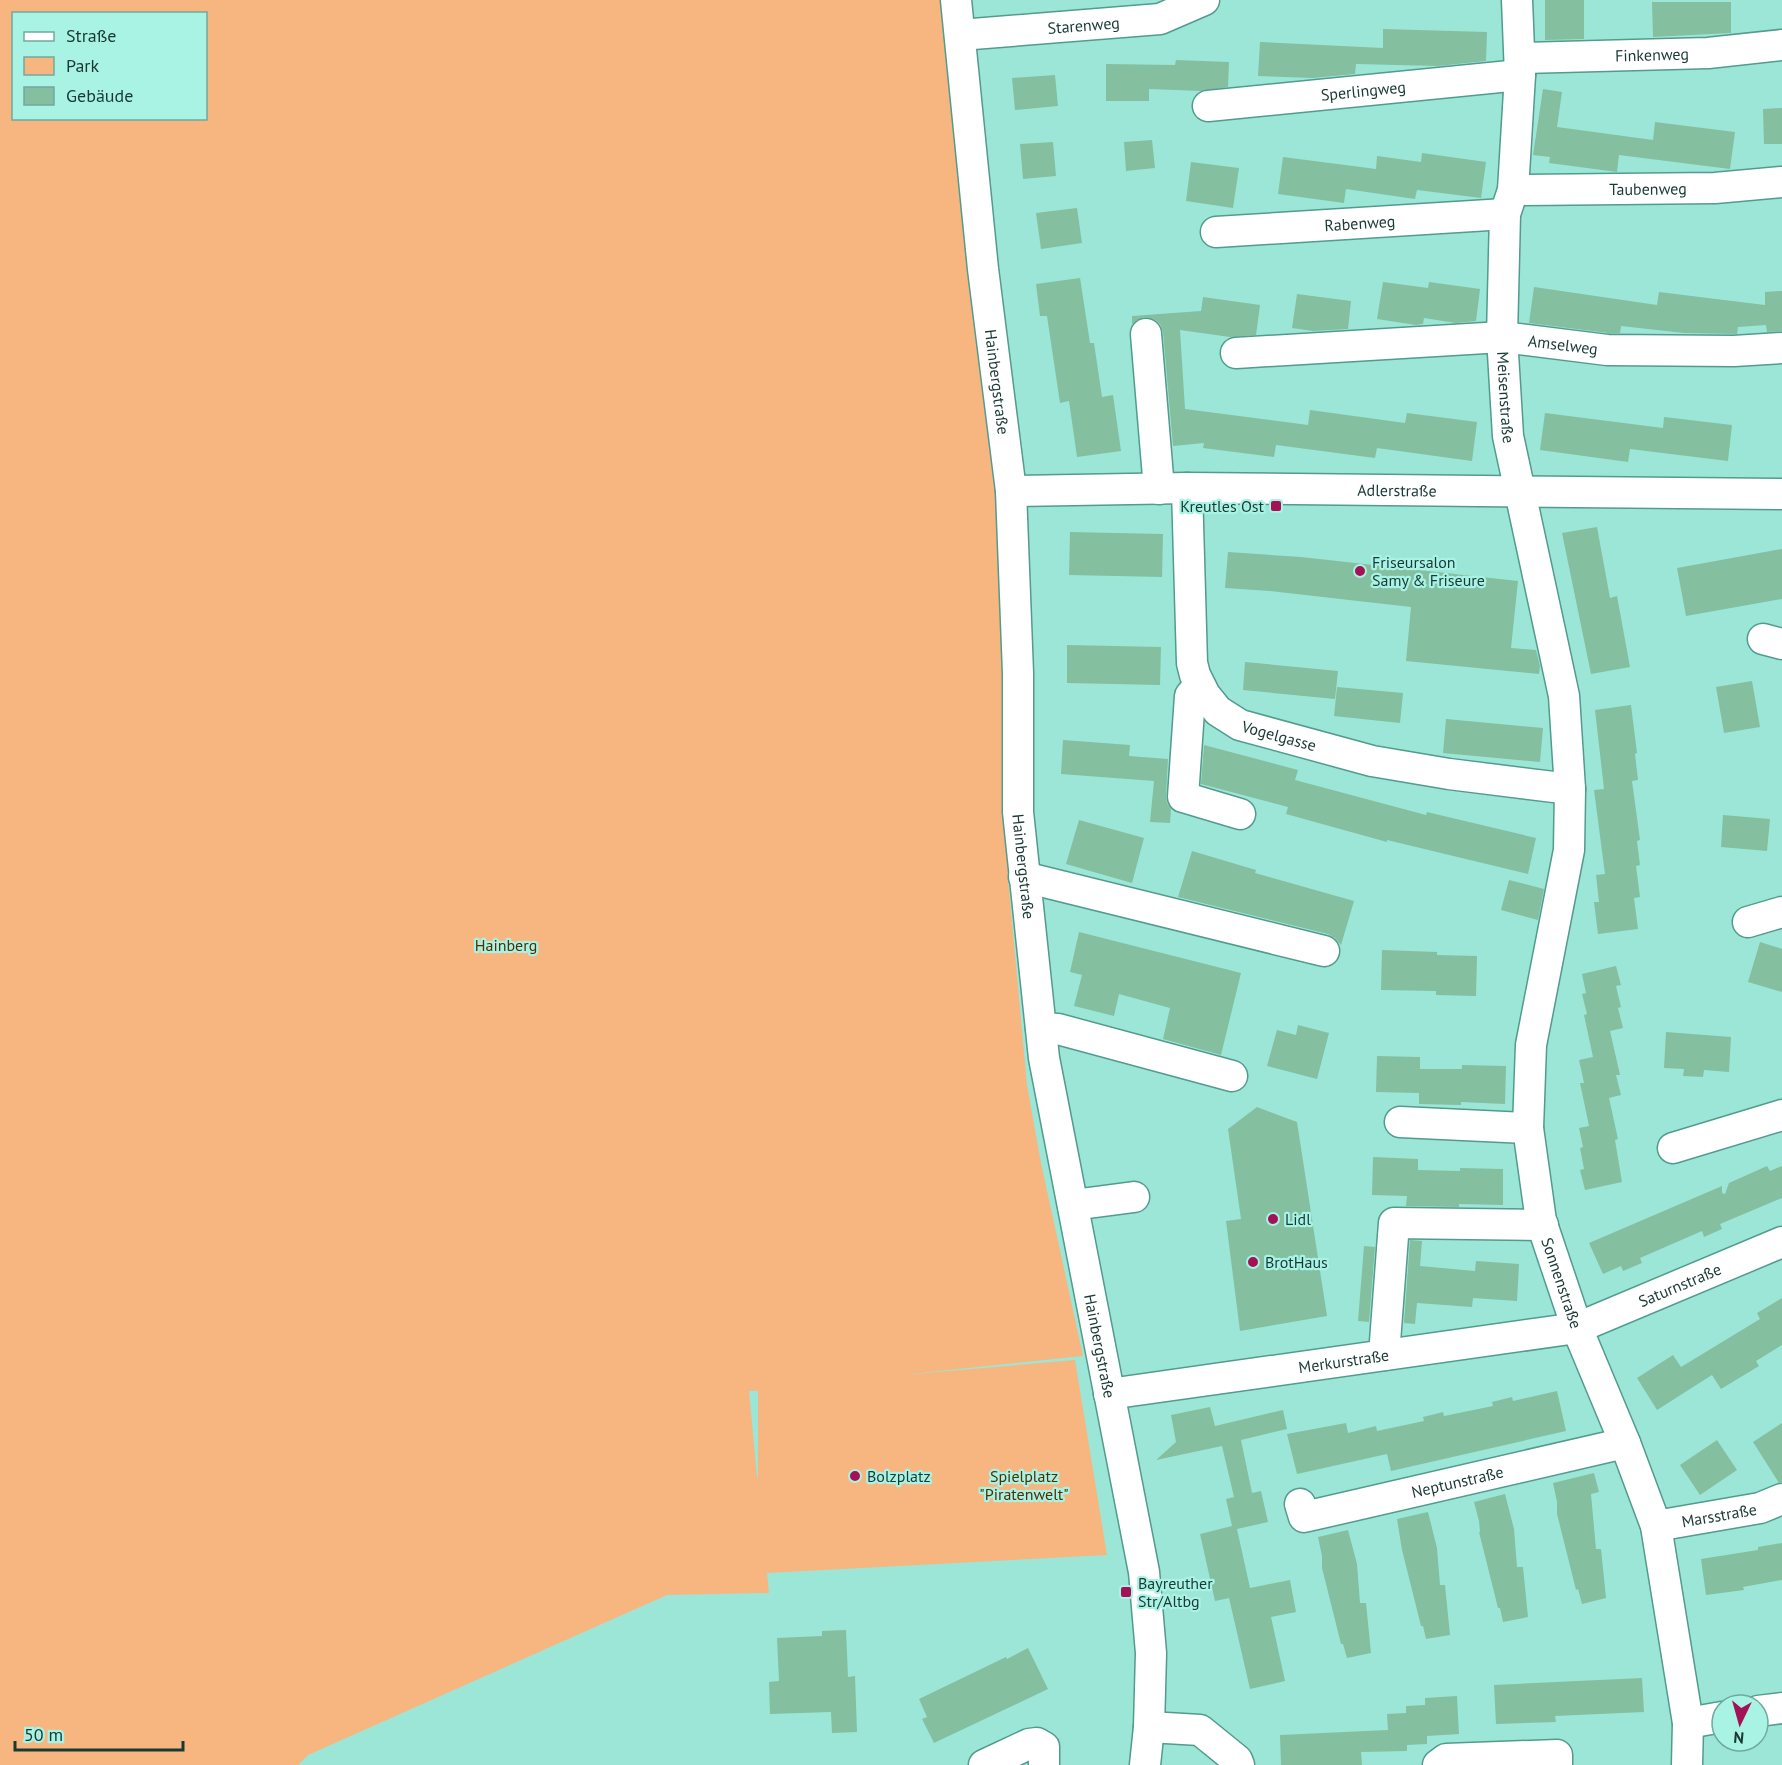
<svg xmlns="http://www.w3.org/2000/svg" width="1782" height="1765" font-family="'PT Sans',sans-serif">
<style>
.park{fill:#f7b67f;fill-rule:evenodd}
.building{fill:#84bfa0}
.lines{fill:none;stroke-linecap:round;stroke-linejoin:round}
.minor-casing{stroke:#529b8e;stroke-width:33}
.minor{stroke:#fff;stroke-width:30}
.poi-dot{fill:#a31255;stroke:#a9f3e5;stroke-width:2}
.labels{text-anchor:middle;stroke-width:4.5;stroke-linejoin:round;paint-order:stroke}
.street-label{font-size:16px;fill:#1a3934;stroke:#a9f3e5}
.poi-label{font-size:16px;fill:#1a3934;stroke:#a9f3e5;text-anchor:start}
.park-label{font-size:16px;fill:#542c00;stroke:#a9f3e5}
</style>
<rect width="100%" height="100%" fill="#9ce6d7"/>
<!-- park -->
<path class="park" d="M 0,0 L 945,0 L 1001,445 L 1008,878 L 1027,1085 L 1041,1163 L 1083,1356 L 902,1375 L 1075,1360 L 1107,1555 L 767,1573 L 769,1593 L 667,1595 L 308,1755 L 298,1765 L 0,1765 ZM 14,14 L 206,14 L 206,118 L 14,118 ZM 749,1391 L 758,1391 L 758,1477 L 757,1477 Z"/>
<!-- building -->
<path class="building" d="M 1545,0 L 1584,0 L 1584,39 L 1545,40 Z
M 1652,2 L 1731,2 L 1731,33 L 1653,37 Z
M 1383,29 L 1487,32 L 1486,61 L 1438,66 L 1356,64 L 1355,74 L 1313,78 L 1258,76 L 1260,42 L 1383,48 Z
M 1176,60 L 1229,62 L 1228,87 L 1201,91 L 1149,89 L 1149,101 L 1106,101 L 1106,64 L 1175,65 Z
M 1055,75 L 1058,106 L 1015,110 L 1012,78 Z
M 1543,89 L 1562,92 L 1557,127 L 1653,140 L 1655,122 L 1735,132 L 1730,169 L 1619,155 L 1617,172 L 1549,163 L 1550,157 L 1533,155 Z
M 1782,108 L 1782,144 L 1764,144 L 1763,109 Z
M 1152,140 L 1155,168 L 1126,171 L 1124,142 Z
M 1053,142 L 1056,176 L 1023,179 L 1020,144 Z
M 1422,153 L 1486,162 L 1481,198 L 1417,190 L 1415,199 L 1346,189 L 1344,203 L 1278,194 L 1283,157 L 1376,169 L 1377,156 L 1421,162 Z
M 1191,162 L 1239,168 L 1233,208 L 1186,201 Z
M 1077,208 L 1082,243 L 1041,249 L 1036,213 Z
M 1080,278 L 1090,343 L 1094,343 L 1102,397 L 1113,395 L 1121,451 L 1077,457 L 1069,401 L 1060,403 L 1047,316 L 1040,316 L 1036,284 Z
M 1383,282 L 1428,288 L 1429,282 L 1480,289 L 1476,321 L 1456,323 L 1424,318 L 1423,324 L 1416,325 L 1377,319 Z
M 1534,287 L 1657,305 L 1659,292 L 1765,305 L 1765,292 L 1782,291 L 1782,331 L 1767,332 L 1766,325 L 1738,327 L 1737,334 L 1684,333 L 1621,326 L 1620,333 L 1608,333 L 1529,323 Z
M 1297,294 L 1351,301 L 1348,329 L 1313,331 L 1292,328 Z
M 1203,297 L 1260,305 L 1256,335 L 1230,337 L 1180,330 L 1185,409 L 1308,425 L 1310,410 L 1405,423 L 1407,413 L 1477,422 L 1472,461 L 1377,448 L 1375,458 L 1276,445 L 1274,457 L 1203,448 L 1204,443 L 1173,446 L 1163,332 L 1160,324 L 1154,319 L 1144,317 L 1137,320 L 1132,324 L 1132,316 L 1201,311 Z
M 1545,413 L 1663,428 L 1664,417 L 1732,425 L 1728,461 L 1630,449 L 1628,462 L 1540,450 Z
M 1597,527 L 1610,598 L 1617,596 L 1630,667 L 1591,674 L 1562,533 Z
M 1070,532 L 1163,534 L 1162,577 L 1069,575 Z
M 1782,549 L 1782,599 L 1686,616 L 1677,568 Z
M 1228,552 L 1301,557 L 1518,581 L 1511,648 L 1536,650 L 1540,666 L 1539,674 L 1406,661 L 1411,607 L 1270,591 L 1225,588 Z
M 1067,645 L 1161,647 L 1160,685 L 1067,683 Z
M 1245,662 L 1338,671 L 1335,699 L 1243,690 Z
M 1752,681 L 1760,727 L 1724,733 L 1716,687 Z
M 1337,687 L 1403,693 L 1400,723 L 1334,716 Z
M 1631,705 L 1637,753 L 1635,754 L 1638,780 L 1632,781 L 1640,840 L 1637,841 L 1640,865 L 1636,866 L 1640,897 L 1634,898 L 1638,929 L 1598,934 L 1594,902 L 1599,902 L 1596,875 L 1605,874 L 1594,790 L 1604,789 L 1595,710 Z
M 1446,719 L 1543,728 L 1540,762 L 1443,753 Z
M 1063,740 L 1130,745 L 1129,756 L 1168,759 L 1166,796 L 1167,803 L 1171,809 L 1170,823 L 1150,822 L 1154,781 L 1061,774 Z
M 1204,745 L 1298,770 L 1295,780 L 1426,815 L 1427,812 L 1536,838 L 1528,874 L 1387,840 L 1387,842 L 1286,814 L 1288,807 L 1201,784 Z
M 1723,815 L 1770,819 L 1767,851 L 1721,847 Z
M 1079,820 L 1144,838 L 1132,883 L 1066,864 Z
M 1192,851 L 1256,870 L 1255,873 L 1354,901 L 1341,945 L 1335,938 L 1328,934 L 1178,897 Z
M 1509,880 L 1544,889 L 1538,920 L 1501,910 Z
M 1079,932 L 1241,973 L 1221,1055 L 1163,1039 L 1170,1008 L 1119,994 L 1114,1016 L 1074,1006 L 1082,975 L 1070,972 Z
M 1760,942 L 1782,949 L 1782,992 L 1748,982 Z
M 1382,950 L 1437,952 L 1437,955 L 1477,956 L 1476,996 L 1436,995 L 1436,991 L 1381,990 Z
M 1616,966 L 1621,985 L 1616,986 L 1621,1007 L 1618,1008 L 1623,1028 L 1610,1031 L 1620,1075 L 1616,1075 L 1621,1095 L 1609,1098 L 1618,1139 L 1615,1140 L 1622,1182 L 1585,1190 L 1580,1170 L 1584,1169 L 1580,1148 L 1583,1147 L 1579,1128 L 1589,1126 L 1580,1083 L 1584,1083 L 1579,1060 L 1593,1057 L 1584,1015 L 1587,1014 L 1582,994 L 1586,993 L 1582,974 Z
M 1298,1025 L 1329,1033 L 1317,1079 L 1267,1066 L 1277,1030 L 1296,1035 Z
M 1666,1032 L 1731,1037 L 1729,1072 L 1704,1070 L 1703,1077 L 1683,1076 L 1684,1069 L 1664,1068 Z
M 1377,1056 L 1420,1057 L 1420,1069 L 1462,1069 L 1462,1065 L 1506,1066 L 1505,1104 L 1461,1102 L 1461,1105 L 1419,1104 L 1419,1093 L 1376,1092 Z
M 1257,1107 L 1297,1122 L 1327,1316 L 1240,1331 L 1226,1221 L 1241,1219 L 1228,1129 Z
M 1373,1157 L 1418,1159 L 1418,1170 L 1460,1171 L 1460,1168 L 1503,1169 L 1503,1205 L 1459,1204 L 1459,1207 L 1406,1206 L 1407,1196 L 1372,1195 Z
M 1767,1166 L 1770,1171 L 1782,1166 L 1782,1198 L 1720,1224 L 1722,1229 L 1704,1237 L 1702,1231 L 1640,1258 L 1642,1263 L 1623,1271 L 1621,1266 L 1603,1274 L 1589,1243 L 1722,1186 L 1722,1193 L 1725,1194 L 1729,1183 Z
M 1410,1240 L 1422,1241 L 1420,1266 L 1475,1271 L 1476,1261 L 1519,1264 L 1517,1301 L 1473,1298 L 1472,1307 L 1417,1303 L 1415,1324 L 1404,1323 Z
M 1364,1246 L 1375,1247 L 1369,1322 L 1358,1321 Z
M 1782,1298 L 1782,1345 L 1756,1361 L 1759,1366 L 1721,1389 L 1712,1375 L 1657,1410 L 1637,1378 L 1673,1355 L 1681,1367 L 1760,1319 L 1757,1313 Z
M 1557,1391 L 1566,1431 L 1391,1471 L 1387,1454 L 1297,1474 L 1287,1434 L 1346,1423 L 1348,1433 L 1376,1426 L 1377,1431 L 1424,1421 L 1423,1417 L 1443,1412 L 1444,1416 L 1493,1406 L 1492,1402 L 1512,1397 L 1513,1401 Z
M 1210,1407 L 1215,1426 L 1283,1410 L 1287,1429 L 1241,1440 L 1252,1493 L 1261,1491 L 1268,1522 L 1237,1529 L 1250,1588 L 1290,1580 L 1296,1612 L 1271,1617 L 1285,1681 L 1250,1689 L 1229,1598 L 1215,1601 L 1200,1534 L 1232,1526 L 1226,1499 L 1234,1497 L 1222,1446 L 1156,1460 L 1176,1442 L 1171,1415 Z
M 1782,1423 L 1782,1482 L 1779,1483 L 1753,1442 Z
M 1717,1440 L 1737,1470 L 1700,1495 L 1680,1465 Z
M 1594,1473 L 1599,1492 L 1591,1494 L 1596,1549 L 1601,1549 L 1606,1598 L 1582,1604 L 1578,1589 L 1576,1590 L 1557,1514 L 1557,1502 L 1553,1483 Z
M 1505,1494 L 1514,1529 L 1517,1567 L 1523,1567 L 1528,1617 L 1503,1622 L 1500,1608 L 1498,1608 L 1479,1532 L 1480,1532 L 1479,1521 L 1474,1502 Z
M 1428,1512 L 1437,1548 L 1440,1585 L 1445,1585 L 1450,1635 L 1426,1639 L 1423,1626 L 1421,1626 L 1402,1550 L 1397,1519 Z
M 1348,1530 L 1357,1564 L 1360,1603 L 1366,1603 L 1371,1653 L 1347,1658 L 1343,1644 L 1341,1644 L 1322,1568 L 1322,1556 L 1318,1537 Z
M 1782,1543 L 1782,1580 L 1743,1587 L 1744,1590 L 1706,1595 L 1701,1559 L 1758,1550 L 1758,1547 Z
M 846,1630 L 848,1677 L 855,1676 L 857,1732 L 832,1733 L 831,1712 L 770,1714 L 769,1682 L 779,1681 L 777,1638 L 822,1636 L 822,1631 Z
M 1028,1648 L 1048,1689 L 934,1743 L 922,1719 L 927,1717 L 919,1699 L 1006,1657 L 1007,1659 Z
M 1642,1678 L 1644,1712 L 1555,1716 L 1556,1722 L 1496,1724 L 1494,1685 Z
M 1457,1696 L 1459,1734 L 1427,1736 L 1427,1744 L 1407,1745 L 1407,1751 L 1361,1752 L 1362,1765 L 1281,1765 L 1280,1735 L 1388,1730 L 1387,1714 L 1406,1713 L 1406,1706 L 1425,1705 L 1425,1698 Z"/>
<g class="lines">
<!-- minor casing -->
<g class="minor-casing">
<g id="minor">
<path id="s1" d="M 956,0 L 983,269 L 1011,491 L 1018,673 L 1018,812 L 1044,1058 L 1144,1572 L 1151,1653 L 1149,1727 L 1145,1765"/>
<path id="s2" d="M 1517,0 L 1520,75 L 1513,190 L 1505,214 L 1502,337 L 1508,436 L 1564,696 L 1570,789 L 1569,850 L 1531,1045 L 1528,1128 L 1541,1221 L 1577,1328 L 1625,1443 L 1656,1526 L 1688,1723 L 1687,1765"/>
<path id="s3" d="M 960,35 L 1160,19 L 1204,0"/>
<path id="s4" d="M 1520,58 L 1708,53 L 1782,45"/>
<path id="s5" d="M 1208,106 L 1520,75"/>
<path id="s6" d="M 1513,190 L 1715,188 L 1782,182"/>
<path id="s7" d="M 1216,232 L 1505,214"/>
<path d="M 1146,334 L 1159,489"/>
<path id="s8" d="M 1236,353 L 1502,337 L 1607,350 L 1734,351 L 1782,348"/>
<path id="s9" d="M 1187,488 L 1192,663 L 1195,675 L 1205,695 L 1218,711 L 1240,725 L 1372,761 L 1449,774 L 1570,789"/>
<path id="s10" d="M 1011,491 L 1187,488 L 1782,494"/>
<path d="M 1763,639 L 1782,644"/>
<path d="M 1199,685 L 1190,696 L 1183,797 L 1240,814"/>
<path d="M 1024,877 L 1324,951"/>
<path d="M 1748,922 L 1782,912"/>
<path d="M 1041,1028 L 1058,1029 L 1232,1076"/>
<path d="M 1400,1122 L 1528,1128"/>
<path d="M 1673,1148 L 1782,1115"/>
<path d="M 1073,1205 L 1134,1197"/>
<path d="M 1384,1355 L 1394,1223 L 1543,1225"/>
<path id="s11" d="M 1109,1394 L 1577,1328 L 1782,1242"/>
<path id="s12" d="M 1300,1504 L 1304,1517 L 1625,1443"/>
<path id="s13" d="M 1656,1526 L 1760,1508 L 1782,1499"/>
<path d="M 1758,1711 L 1782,1708"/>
<path d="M 1688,1723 L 1722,1717"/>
<path d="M 1149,1727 L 1200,1730 L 1237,1760 L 1239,1765"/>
<path d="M 984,1765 L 1029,1744 L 1037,1743 L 1044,1747 L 1044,1765"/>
<path d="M 1438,1765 L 1446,1759 L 1557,1755 L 1557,1765"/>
</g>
</g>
<!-- minor -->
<use href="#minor" class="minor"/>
</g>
<!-- markers -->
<g class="poi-dot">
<rect x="1270" y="500" width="12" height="12" rx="3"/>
<circle cx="1360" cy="571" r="6"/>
<circle cx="1273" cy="1219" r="6"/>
<circle cx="1253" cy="1262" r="6"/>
<circle cx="855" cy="1476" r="6"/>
<rect x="1120" y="1586" width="12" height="12" rx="3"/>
</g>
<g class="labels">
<!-- street labels -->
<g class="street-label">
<text dy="6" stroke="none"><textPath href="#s3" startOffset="124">Starenweg</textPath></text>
<text dy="6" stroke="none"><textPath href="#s4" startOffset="132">Finkenweg</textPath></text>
<text dy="6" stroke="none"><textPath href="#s5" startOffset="156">Sperlingweg</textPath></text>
<text dy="6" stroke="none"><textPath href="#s6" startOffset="135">Taubenweg</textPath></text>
<text dy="6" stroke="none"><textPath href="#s7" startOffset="144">Rabenweg</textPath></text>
<text dy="6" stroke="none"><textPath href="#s8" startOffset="328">Amselweg</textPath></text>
<text dy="6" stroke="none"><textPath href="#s1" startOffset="384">Hainbergstraße</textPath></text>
<text dy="6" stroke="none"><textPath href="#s2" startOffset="399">Meisenstraße</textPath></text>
<text dy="6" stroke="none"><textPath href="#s10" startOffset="386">Adlerstraße</textPath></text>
<text dy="6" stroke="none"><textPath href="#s9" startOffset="297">Vogelgasse</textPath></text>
<text dy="6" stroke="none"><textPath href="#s1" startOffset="870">Hainbergstraße</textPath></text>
<text dy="6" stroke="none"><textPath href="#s2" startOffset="1299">Sonnenstraße</textPath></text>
<text dy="6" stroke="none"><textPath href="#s11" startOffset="584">Saturnstraße</textPath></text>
<text dy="6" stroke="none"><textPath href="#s1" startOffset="1356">Hainbergstraße</textPath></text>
<text dy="6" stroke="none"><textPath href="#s11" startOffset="237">Merkurstraße</textPath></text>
<text dy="6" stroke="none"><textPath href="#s12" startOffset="171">Neptunstraße</textPath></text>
<text dy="6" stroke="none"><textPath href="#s13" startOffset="64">Marsstraße</textPath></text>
</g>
<!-- poi labels -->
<g class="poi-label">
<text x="1264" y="512" text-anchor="end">Kreutles Ost</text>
<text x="1372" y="568">Friseursalon<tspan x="1372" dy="18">Samy &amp; Friseure</tspan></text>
<text x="1285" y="1225">Lidl</text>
<text x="1265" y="1268">BrotHaus</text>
<text x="867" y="1482">Bolzplatz</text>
<text x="1138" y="1589">Bayreuther<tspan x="1138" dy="18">Str/Altbg</tspan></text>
</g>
<!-- park labels -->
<g class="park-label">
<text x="506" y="951">Hainberg</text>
<text x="1024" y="1482">Spielplatz<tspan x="1024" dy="18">"Piratenwelt"</tspan></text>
</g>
</g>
<!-- legend -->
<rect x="12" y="12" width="195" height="108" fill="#a9f3e5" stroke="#70a99e" stroke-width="1.5"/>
<rect x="24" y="32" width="30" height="9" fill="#ffffff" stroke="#70a99e" stroke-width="1.5"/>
<text x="66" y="42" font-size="18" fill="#1a3934">Straße</text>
<rect x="24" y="57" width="30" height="18" fill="#f7b67f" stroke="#70a99e" stroke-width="1.5"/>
<text x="66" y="72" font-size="18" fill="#1a3934">Park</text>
<rect x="24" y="87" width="30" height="18" fill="#84bfa0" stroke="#70a99e" stroke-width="1.5"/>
<text x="66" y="102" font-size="18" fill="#1a3934">Gebäude</text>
<!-- north arrow -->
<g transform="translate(1740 1723) rotate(185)"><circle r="28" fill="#a9f3e5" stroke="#70a99e" stroke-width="1.5"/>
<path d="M0-4.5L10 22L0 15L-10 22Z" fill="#a31255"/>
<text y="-9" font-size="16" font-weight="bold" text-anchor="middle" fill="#1a3934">N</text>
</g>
<!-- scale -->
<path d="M15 1741v9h168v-9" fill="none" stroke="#1a3934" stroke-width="3"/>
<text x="24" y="1741" font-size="18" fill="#1a3934" stroke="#a9f3e5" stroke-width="4.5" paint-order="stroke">50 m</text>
</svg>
